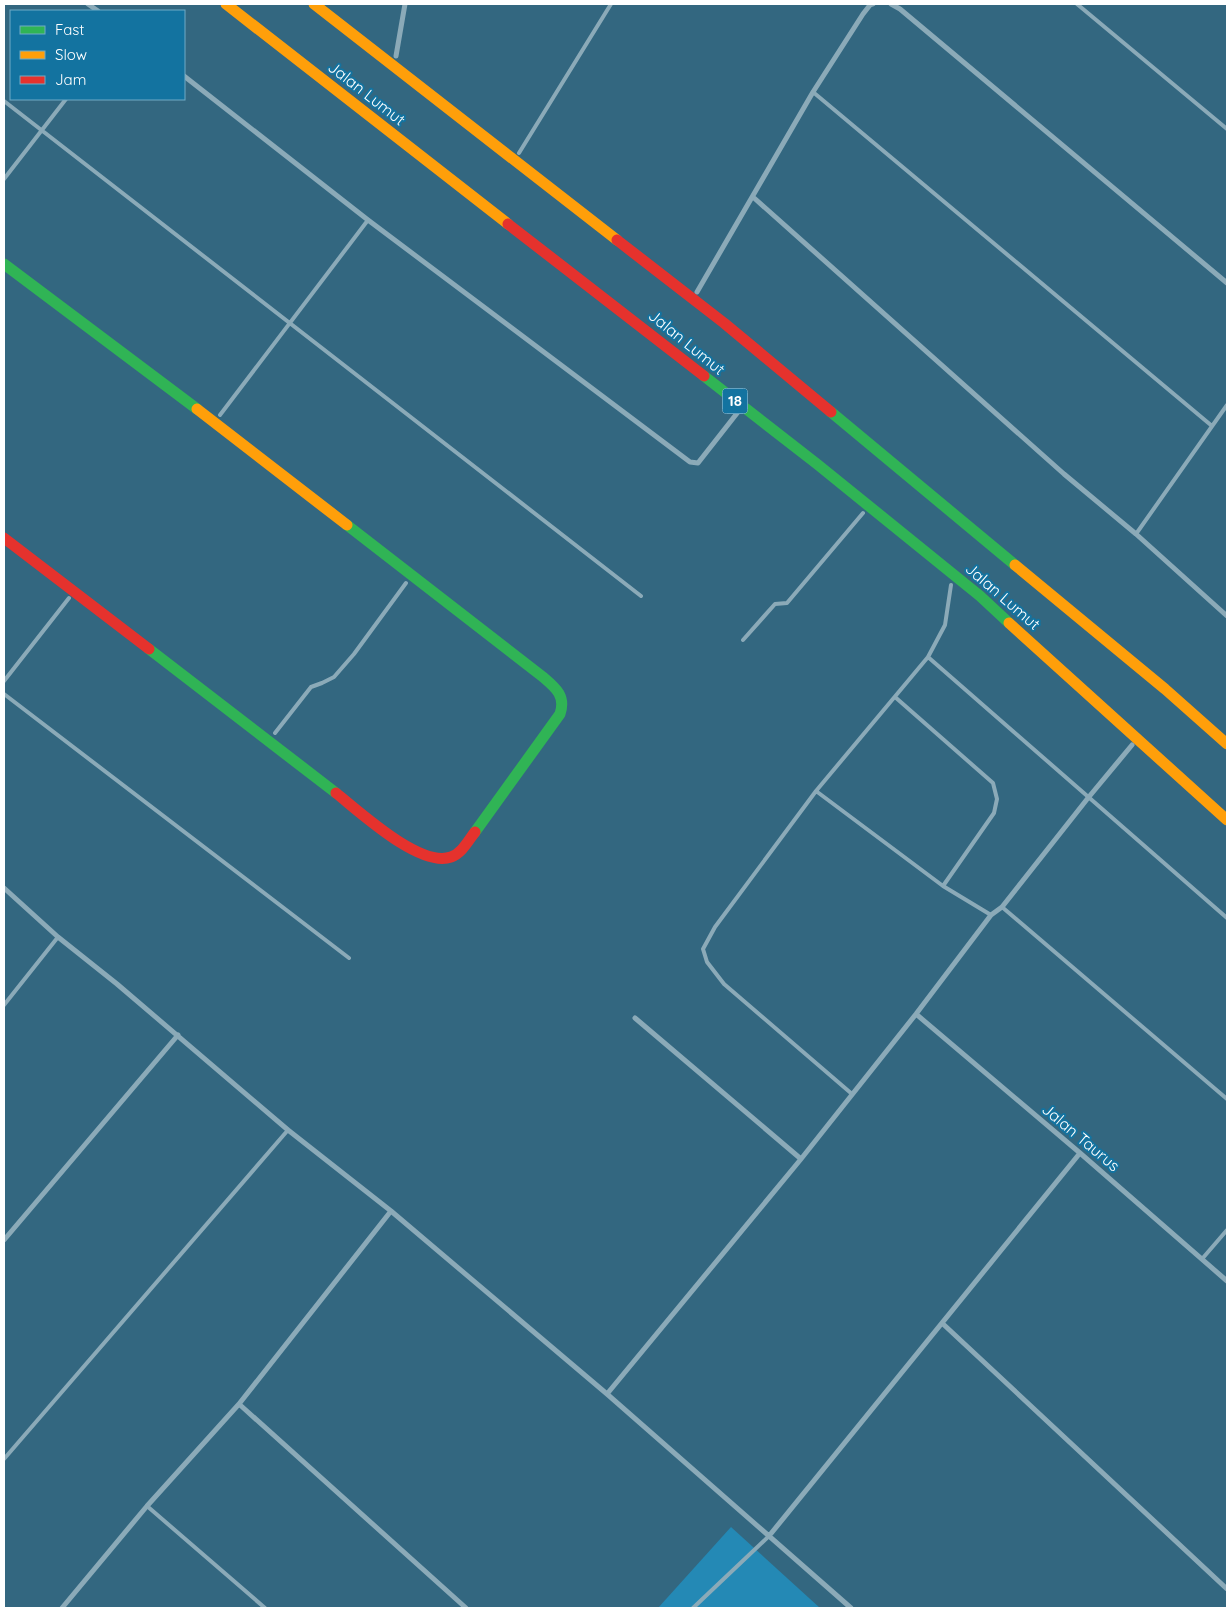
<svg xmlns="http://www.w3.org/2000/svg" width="1231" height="1612" font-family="Quicksand,sans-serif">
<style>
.green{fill:#2489b5}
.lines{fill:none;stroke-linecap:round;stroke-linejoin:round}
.lane{stroke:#8baab8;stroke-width:4}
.street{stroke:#8baab8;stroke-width:5}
.fast{stroke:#30b455;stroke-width:11}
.slow{stroke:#ff9f0a;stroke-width:11}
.jam{stroke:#e5322d;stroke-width:11}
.labels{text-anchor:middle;stroke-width:4;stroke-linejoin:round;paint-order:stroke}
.shield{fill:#1373a0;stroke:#b8d5e2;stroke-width:1}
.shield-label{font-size:15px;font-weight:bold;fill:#fff}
.street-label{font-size:16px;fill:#fff;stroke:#1373a0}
</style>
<rect width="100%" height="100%" fill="#336780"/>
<!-- green -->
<path class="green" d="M 731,1527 L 820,1608 L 658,1608 Z"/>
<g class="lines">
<!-- lane -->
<path class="lane" d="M 1077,4 L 1227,129
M 813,92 L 1212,426
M 4,101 L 641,596
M 519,153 L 611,4
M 4,179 L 66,99
M 220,415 L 368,220
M 1136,534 L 1227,405
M 951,585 L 945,625 L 928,657 L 1227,918
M 743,640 L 775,604 L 787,603 L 863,513
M 4,681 L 69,598
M 4,694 L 349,958
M 895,697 L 993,783 L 997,799 L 994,813 L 943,886
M 275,733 L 311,687 L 322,683 L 334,677 L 354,654 L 406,583
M 816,791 L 943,886 L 991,915
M 1002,907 L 1227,1099
M 4,1005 L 58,937
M 852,1094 L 724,984 L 707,962 L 703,949 L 715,927 L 816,791 L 928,657
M 1202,1259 L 1227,1230
M 4,1459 L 288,1130
M 147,1506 L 265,1608
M 693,1608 L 769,1536"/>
<!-- street -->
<path class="street" d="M 88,4 L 98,11
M 891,4 L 900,9 L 1227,283
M 396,56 L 405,4
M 184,76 L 368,220 L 690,462 L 698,463 L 738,412
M 753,197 L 1064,474 L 1136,534 L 1227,616
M 697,292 L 813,92 L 863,14 L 870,5 L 873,4
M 4,888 L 58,937 L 117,984 L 288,1130 L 391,1211 L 607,1394 L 851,1608
M 916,1014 L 1080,1153 L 1227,1281
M 635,1018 L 801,1159
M 4,1240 L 178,1035
M 942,1323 L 1227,1589
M 607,1394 L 801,1159 L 916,1014 L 991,915 L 1002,907 L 1088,798 L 1132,745
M 239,1404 L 466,1608
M 769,1536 L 1080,1153
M 62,1608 L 147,1506 L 239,1404 L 391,1211"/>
<!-- fast -->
<path class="fast" d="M 4,264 L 197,409
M 704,376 L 817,464 L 980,596 L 1009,623
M 831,412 L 1015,565
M 347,525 L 543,677 C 556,688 566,696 560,714 L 475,832
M 149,649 L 336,793"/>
<!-- slow -->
<path class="slow" d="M 226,4 L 508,224
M 314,4 L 617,240
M 197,409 L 347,525
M 1015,565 L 1165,689 L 1227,744
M 1009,623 L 1227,820"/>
<!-- jam -->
<path class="jam" d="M 508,224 L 704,376
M 617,240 L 724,323 L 831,412
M 4,538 L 149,649
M 336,793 C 360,812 420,868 451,857 C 462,853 468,841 475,832"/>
</g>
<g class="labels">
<!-- shield labels -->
<rect class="shield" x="722.5" y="388.5" width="25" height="25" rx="4"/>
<g class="shield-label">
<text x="735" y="406">18</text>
</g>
<!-- street labels -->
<g class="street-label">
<text transform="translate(367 93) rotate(38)" y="6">Jalan Lumut</text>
<text transform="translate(687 342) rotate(39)" y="6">Jalan Lumut</text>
<text transform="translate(1003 596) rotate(41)" y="6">Jalan Lumut</text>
<text transform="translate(1081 1137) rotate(40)" y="6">Jalan Taurus</text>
</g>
</g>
<!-- border -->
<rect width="1231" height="1612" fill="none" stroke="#ffffff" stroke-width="10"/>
<!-- legend -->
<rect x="10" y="10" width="175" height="90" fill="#1373a0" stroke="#71abc6"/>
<rect x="20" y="26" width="25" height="8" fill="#30b455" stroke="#71abc6"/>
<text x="55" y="35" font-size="15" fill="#ffffff">Fast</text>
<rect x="20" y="51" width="25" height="8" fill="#ff9f0a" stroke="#71abc6"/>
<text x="55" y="60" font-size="15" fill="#ffffff">Slow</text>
<rect x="20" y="76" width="25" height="8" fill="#e5322d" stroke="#71abc6"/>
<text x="55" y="85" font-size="15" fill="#ffffff">Jam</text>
</svg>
